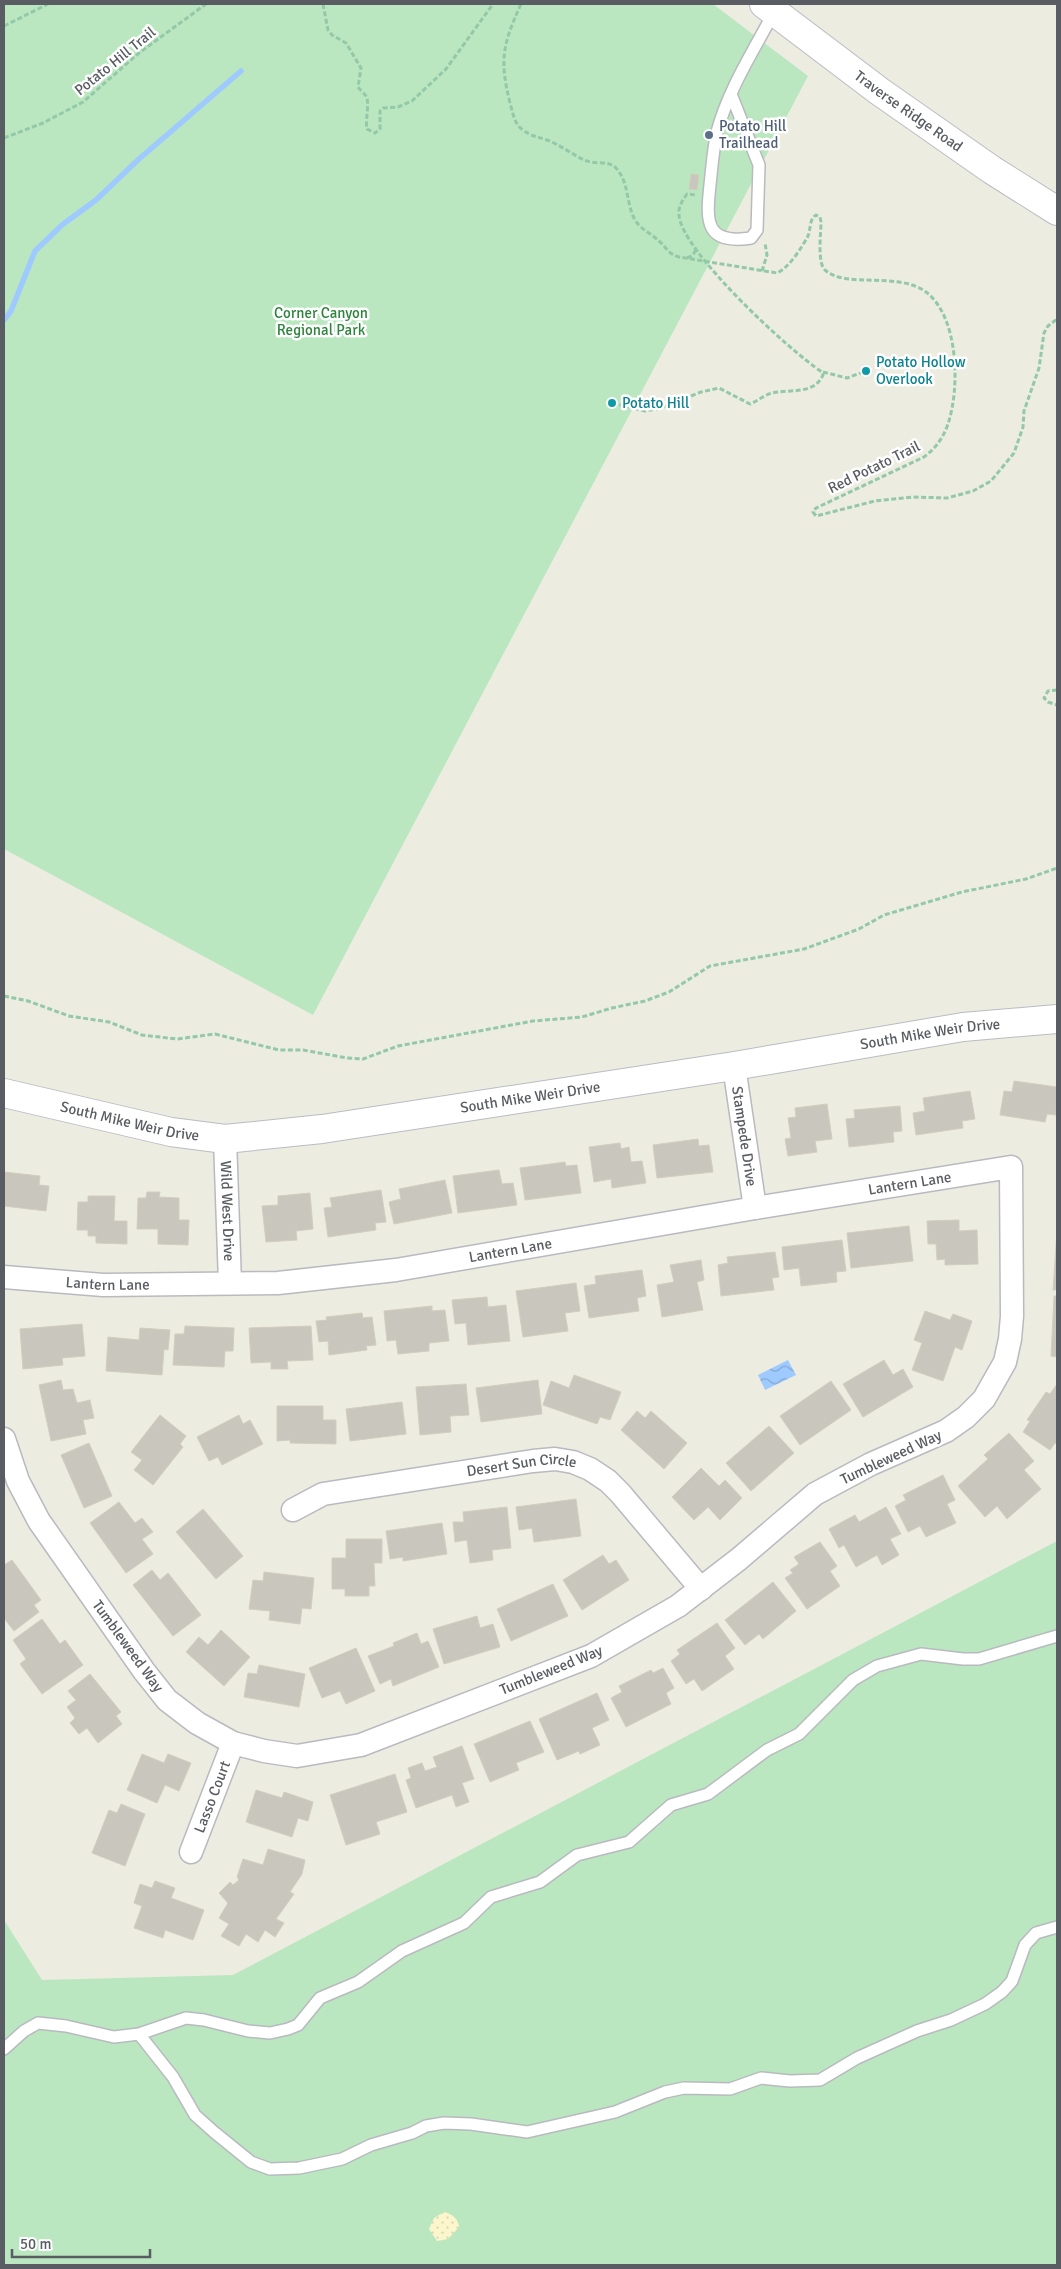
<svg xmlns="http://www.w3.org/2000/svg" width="1061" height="2269" font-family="Signika,sans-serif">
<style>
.green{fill:#bae7bf}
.sand{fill:url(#sand-dots)}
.water{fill:url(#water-waves)}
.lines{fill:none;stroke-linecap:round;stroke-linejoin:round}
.stream{stroke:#9ecaff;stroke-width:5.5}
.building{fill:#c8c6bd;stroke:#d2cebe}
.lane-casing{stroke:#b8bac0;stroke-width:14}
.street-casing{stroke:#b8bac0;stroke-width:25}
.secondary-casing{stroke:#b9bcc3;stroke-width:30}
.path{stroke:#93c8a8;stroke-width:3;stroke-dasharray:5 2.5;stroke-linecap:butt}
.lane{stroke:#fff;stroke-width:11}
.street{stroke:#fff;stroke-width:22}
.secondary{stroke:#fff;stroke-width:28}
.service-dot{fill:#5c6f8a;stroke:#fff;stroke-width:2}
.culture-dot{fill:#0f9aa8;stroke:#fff;stroke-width:2}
.labels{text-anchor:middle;stroke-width:5;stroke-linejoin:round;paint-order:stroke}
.street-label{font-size:15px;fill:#595c62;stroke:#fff}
.service-label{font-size:15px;fill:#4e5e75;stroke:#fff;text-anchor:start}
.park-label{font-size:15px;fill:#2e843c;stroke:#fff}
.culture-label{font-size:15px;fill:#0d838f;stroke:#fff;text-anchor:start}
</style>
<defs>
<pattern id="sand-dots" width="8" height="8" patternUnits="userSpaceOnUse" patternTransform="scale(1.25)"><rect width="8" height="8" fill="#fcf6cc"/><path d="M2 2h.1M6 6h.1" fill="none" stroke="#dad5b2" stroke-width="1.8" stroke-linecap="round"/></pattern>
<pattern id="water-waves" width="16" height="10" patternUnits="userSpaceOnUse" patternTransform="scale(1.25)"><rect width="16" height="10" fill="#9ecaff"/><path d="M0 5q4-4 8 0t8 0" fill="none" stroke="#84a7d2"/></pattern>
</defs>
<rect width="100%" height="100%" fill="#edece0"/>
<!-- green -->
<path class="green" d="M 4,4 L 713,4 L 808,76 L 313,1015 L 4,849 Z
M 1057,1541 L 1057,2265 L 4,2265 L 4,1920 L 42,1980 L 233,1975 Z"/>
<!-- sand -->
<path class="sand" d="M 444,2212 C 452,2214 458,2218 459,2227 L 448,2239 L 437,2241 L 429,2229 L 434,2218 Z"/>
<!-- water -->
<path class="water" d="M 788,1360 L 796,1375 L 765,1390 L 758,1375 Z"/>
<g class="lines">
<!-- stream -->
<path class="stream" d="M 4,320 L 11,311 L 35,251 L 62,225 L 96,200 L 139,159 L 241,71"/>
</g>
<!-- building -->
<path class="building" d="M 691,174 L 699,175 L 697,190 L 689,189 Z
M 1014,1081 L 1057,1087 L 1056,1115 L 1047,1114 L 1045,1122 L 1000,1115 L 1004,1091 L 1012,1092 Z
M 970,1091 L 975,1119 L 962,1121 L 963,1128 L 916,1135 L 913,1113 L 925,1111 L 923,1098 Z
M 827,1104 L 832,1139 L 815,1141 L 817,1152 L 788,1156 L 785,1139 L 791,1138 L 788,1118 L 796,1117 L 795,1108 Z
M 900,1106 L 902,1131 L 893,1132 L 894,1142 L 849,1147 L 846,1119 L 855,1118 L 854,1110 Z
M 698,1139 L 699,1146 L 709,1145 L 713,1172 L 657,1178 L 653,1145 Z
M 620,1143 L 621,1149 L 629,1147 L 631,1162 L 642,1161 L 646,1183 L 612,1188 L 611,1179 L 594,1182 L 589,1147 Z
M 565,1162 L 566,1166 L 577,1165 L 581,1193 L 525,1200 L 520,1168 Z
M 499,1170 L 502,1184 L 513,1183 L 517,1205 L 458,1213 L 453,1176 Z
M 4,1172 L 40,1176 L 39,1185 L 49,1186 L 46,1211 L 4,1206 Z
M 445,1180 L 452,1213 L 394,1224 L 389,1202 L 401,1199 L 399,1189 Z
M 381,1190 L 386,1222 L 375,1223 L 376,1230 L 328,1237 L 324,1208 L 332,1207 L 330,1198 Z
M 147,1192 L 160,1192 L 159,1197 L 179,1198 L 179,1220 L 189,1220 L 188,1245 L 158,1244 L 158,1229 L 137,1229 L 138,1198 L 146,1198 Z
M 310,1193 L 313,1229 L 296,1231 L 297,1240 L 266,1242 L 262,1206 L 278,1205 L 278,1196 Z
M 88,1196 L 115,1196 L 114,1221 L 127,1221 L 127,1244 L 96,1243 L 96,1236 L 88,1236 L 88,1230 L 77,1230 L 78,1202 L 88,1202 Z
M 959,1220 L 959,1231 L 977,1230 L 978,1264 L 945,1265 L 945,1259 L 937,1260 L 936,1244 L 928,1244 L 927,1221 Z
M 909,1226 L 913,1261 L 851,1268 L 847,1233 Z
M 1057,1231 L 1057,1290 L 1053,1290 Z
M 842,1240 L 846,1271 L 836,1272 L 837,1282 L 801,1286 L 799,1268 L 784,1270 L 782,1247 Z
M 775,1252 L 779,1277 L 772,1278 L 774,1290 L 721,1296 L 718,1265 L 728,1263 L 727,1257 Z
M 701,1260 L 704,1280 L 697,1282 L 703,1310 L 662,1317 L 657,1285 L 674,1282 L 670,1265 Z
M 642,1270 L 646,1296 L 637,1298 L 639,1311 L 589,1318 L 584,1286 L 596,1284 L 595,1276 Z
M 576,1283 L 580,1311 L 565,1313 L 568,1331 L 523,1337 L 516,1291 Z
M 1054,1296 L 1057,1296 L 1057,1357 L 1051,1356 Z
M 487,1297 L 488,1307 L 506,1305 L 510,1341 L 468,1345 L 466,1323 L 455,1324 L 452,1300 Z
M 432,1306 L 432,1311 L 445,1310 L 449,1341 L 429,1343 L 429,1351 L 398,1354 L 396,1340 L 387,1341 L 384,1311 Z
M 925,1311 L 950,1320 L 953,1314 L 972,1321 L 962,1350 L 955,1347 L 943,1381 L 912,1370 L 922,1343 L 914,1340 Z
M 362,1313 L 363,1318 L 372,1317 L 376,1345 L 366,1346 L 367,1350 L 329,1355 L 328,1341 L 319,1342 L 316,1321 L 327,1320 L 326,1317 Z
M 82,1324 L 85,1356 L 62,1358 L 63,1365 L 23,1369 L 20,1329 Z
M 185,1326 L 234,1328 L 233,1351 L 225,1351 L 224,1367 L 173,1365 L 175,1334 L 184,1334 Z
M 311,1326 L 313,1360 L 287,1361 L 288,1369 L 271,1369 L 271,1362 L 251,1363 L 249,1328 Z
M 140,1328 L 170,1330 L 168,1350 L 164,1349 L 162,1375 L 106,1371 L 108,1337 L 139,1340 Z
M 884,1360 L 893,1375 L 903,1369 L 913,1387 L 863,1417 L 843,1384 Z
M 574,1375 L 621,1392 L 610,1420 L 600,1417 L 597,1424 L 543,1405 L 551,1381 L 569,1388 Z
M 61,1380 L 63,1390 L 73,1389 L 77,1403 L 90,1400 L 94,1418 L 83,1420 L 86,1434 L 51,1441 L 39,1385 Z
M 538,1380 L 542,1414 L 481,1422 L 476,1388 Z
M 831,1381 L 851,1410 L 800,1445 L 780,1416 Z
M 466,1384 L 469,1415 L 450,1416 L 451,1432 L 420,1435 L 416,1387 Z
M 1057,1384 L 1057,1444 L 1055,1443 L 1050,1450 L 1023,1432 L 1030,1421 L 1027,1420 L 1046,1392 L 1050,1394 Z
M 402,1402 L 406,1434 L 350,1441 L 346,1409 Z
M 277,1406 L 323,1406 L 323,1420 L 336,1420 L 336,1444 L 290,1443 L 290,1440 L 277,1441 Z
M 637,1411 L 645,1418 L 651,1411 L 687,1443 L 664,1469 L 621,1430 Z
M 160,1415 L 186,1436 L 180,1444 L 183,1447 L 153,1485 L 134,1470 L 142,1460 L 131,1452 Z
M 239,1415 L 243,1424 L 250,1420 L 263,1444 L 222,1465 L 218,1457 L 209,1461 L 197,1437 Z
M 769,1426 L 794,1453 L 751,1491 L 726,1463 Z
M 1009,1433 L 1034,1461 L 1024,1470 L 1041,1489 L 1007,1519 L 997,1506 L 985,1517 L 958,1486 L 988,1459 L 984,1455 Z
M 89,1443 L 112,1496 L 84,1508 L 61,1455 Z
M 701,1468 L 719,1486 L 725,1480 L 742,1498 L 720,1520 L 708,1507 L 694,1520 L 672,1497 Z
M 943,1475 L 955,1500 L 947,1504 L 956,1523 L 926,1537 L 920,1526 L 908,1532 L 895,1506 L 906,1500 L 903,1495 Z
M 576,1499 L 581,1536 L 534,1542 L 532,1528 L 519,1530 L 516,1507 Z
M 119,1502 L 135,1523 L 142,1518 L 153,1532 L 142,1539 L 153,1554 L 126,1573 L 90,1523 Z
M 507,1507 L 511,1548 L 492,1550 L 493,1560 L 470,1563 L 467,1540 L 455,1542 L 453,1522 L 464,1522 L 463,1512 Z
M 886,1507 L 901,1534 L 890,1539 L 899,1555 L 882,1565 L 877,1555 L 856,1567 L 844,1545 L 839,1548 L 829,1529 L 855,1515 L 859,1522 Z
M 203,1509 L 243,1556 L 216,1579 L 176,1532 Z
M 442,1523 L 447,1554 L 403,1561 L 403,1557 L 390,1559 L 386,1531 Z
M 346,1539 L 382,1539 L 382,1563 L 374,1563 L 375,1586 L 369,1586 L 369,1596 L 345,1596 L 345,1589 L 332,1589 L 332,1558 L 346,1558 Z
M 820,1542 L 837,1566 L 830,1571 L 840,1586 L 807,1609 L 785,1578 L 793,1573 L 790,1570 L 799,1564 L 794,1557 Z
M 603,1555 L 609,1564 L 616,1560 L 629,1580 L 582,1610 L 563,1580 Z
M 12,1560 L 41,1600 L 34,1605 L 39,1612 L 14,1631 L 4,1618 L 4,1565 Z
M 152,1570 L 160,1580 L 168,1573 L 201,1615 L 173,1636 L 133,1585 Z
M 264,1572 L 314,1578 L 311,1609 L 302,1608 L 300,1624 L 269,1620 L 270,1611 L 249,1609 L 253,1580 L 263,1581 Z
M 773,1582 L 796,1611 L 763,1639 L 759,1634 L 745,1645 L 725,1620 Z
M 553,1584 L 568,1616 L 511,1641 L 497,1609 Z
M 477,1616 L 480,1628 L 493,1624 L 500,1647 L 444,1664 L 433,1629 Z
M 42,1619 L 60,1644 L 65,1640 L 83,1665 L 42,1694 L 20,1664 L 26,1659 L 13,1640 Z
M 717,1623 L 735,1648 L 725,1656 L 734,1669 L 702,1691 L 694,1679 L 686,1684 L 671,1661 L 680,1654 L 677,1650 Z
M 221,1630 L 250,1657 L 224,1686 L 186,1652 L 199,1637 L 208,1645 Z
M 417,1633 L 421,1644 L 428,1641 L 439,1667 L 393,1686 L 391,1679 L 380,1684 L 368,1656 L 394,1646 L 393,1643 Z
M 356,1648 L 375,1691 L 346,1704 L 340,1691 L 322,1698 L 309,1668 Z
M 259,1665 L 305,1674 L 299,1707 L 244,1697 L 248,1673 L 257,1674 Z
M 663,1668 L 674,1688 L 666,1693 L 671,1704 L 626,1727 L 611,1698 L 622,1692 L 619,1686 L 651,1670 L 653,1673 Z
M 90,1674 L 121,1712 L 116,1716 L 122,1724 L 98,1743 L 87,1728 L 79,1734 L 70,1723 L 75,1718 L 67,1707 L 76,1700 L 68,1691 Z
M 597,1693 L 609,1720 L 592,1728 L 600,1745 L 580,1754 L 579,1751 L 557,1760 L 539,1719 Z
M 530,1721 L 544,1752 L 516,1763 L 519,1770 L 490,1782 L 474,1744 Z
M 462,1746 L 474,1779 L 462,1783 L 469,1802 L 456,1807 L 452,1795 L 416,1808 L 406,1780 L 411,1778 L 408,1768 L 422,1763 L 425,1771 L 437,1767 L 433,1757 Z
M 142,1754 L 164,1763 L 168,1754 L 191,1763 L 179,1791 L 165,1785 L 157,1803 L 127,1790 Z
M 395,1774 L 407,1812 L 376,1822 L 380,1834 L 346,1845 L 330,1795 Z
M 256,1790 L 282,1798 L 284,1792 L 313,1802 L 308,1821 L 298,1818 L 292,1837 L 246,1822 Z
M 121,1804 L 145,1814 L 125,1866 L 92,1853 L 109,1810 L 117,1813 Z
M 268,1849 L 305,1860 L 302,1874 L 290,1892 L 294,1894 L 276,1919 L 284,1923 L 275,1937 L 265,1930 L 258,1942 L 246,1934 L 239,1946 L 221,1936 L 229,1924 L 219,1918 L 228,1903 L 219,1893 L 230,1882 L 233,1885 L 239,1880 L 237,1877 L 243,1859 L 263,1865 Z
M 155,1881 L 175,1888 L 171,1898 L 204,1910 L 193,1940 L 165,1930 L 163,1938 L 134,1928 L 142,1906 L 134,1903 L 140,1884 L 152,1888 Z"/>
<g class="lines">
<!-- lane casing -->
<g class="lane-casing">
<path id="lane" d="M 731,94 L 759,165 L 757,230 L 751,238 C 705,245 706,221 710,185 C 712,167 713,149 717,132 C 728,90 754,50 774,12
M 139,2034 L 173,2077 L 195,2115 L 214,2132 L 251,2162 L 270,2169 L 299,2168 L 342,2159 L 371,2145 L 412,2133 L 426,2126 L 444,2123 L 471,2124 L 527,2132 L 615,2112 L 665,2092 L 684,2088 L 730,2089 L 761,2078 L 790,2081 L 820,2080 L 857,2058 L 917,2031 L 951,2020 L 985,2004 L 1002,1992 L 1012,1981 L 1025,1945 L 1036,1933 L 1057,1927
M 4,2049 L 24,2031 L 38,2023 L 66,2026 L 114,2037 L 139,2034 L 186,2018 L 204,2020 L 248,2031 L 270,2033 L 288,2029 L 298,2025 L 320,1998 L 358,1982 L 402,1951 L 464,1923 L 491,1897 L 540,1882 L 577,1855 L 629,1842 L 671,1805 L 708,1794 L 767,1750 L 799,1734 L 853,1680 L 877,1666 L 921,1654 L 963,1659 L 979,1659 L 1057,1636"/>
</g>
<!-- street casing -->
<g class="street-casing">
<g id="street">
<path id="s1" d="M 734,1066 L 755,1208"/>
<path id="s2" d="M 225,1139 L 230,1283"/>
<path id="s3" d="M 4,1277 L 103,1285 L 278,1283 L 396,1270 L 755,1208 L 1011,1167 L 1012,1316 L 1010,1339 L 1005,1362 L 984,1399 L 966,1417 L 946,1431 L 871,1464 L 815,1494 L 739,1559 L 678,1606 L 591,1656 L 361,1745 L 297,1756 L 264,1751 L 233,1743 L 197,1723 L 167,1700 L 144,1671 L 39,1521 L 18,1481 L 4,1439"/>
<path id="s4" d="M 293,1510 L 323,1494 L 533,1461 L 555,1459 L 573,1462 L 590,1469 L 608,1481 L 620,1493 L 701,1589"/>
<path id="s5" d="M 191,1852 L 233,1743"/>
</g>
</g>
<!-- secondary casing -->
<g class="secondary-casing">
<g id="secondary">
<path id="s6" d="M 764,4 L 879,91 L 992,170 L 1057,211"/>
<path id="s7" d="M 4,1093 L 171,1132 L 225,1139 L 322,1129 L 734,1066 L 963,1027 L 1057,1019"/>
</g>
</g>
<!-- path -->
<path class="path" d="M 323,4 L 328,30 L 332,35 L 346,43 L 361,68 L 358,87 C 360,90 364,93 366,96 C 370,102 365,120 367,129 L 375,133 L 380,129 L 380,111 L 383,108 L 398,107 L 412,101 L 446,69 L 493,4
M 521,4 C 503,44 499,59 510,103 C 513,113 514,124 523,130 C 531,136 538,137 547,140 C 560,145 572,154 584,160 C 595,165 609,160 616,168 C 629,182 626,202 634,218 C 639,229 651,233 659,241 C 667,248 668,254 679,257 L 777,273 C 789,268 802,247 808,236 C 811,229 809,219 816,215 L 820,217 L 821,222 C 821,233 817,263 825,270 C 846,289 898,271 926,292 C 959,317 960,388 948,424 C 943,438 936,448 924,457 L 816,508 L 813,512 L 816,516 L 875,501 L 913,497 L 947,498 L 973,491 L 991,481 L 1014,453 L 1023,427 L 1024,411 L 1039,368 L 1044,333 L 1048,326 L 1057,319
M 4,26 L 48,4
M 4,138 L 43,123 L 83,102 L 139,53 L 206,4
M 687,258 L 693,255 L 696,249
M 762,271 L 767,255 L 765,243
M 823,372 L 847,378 L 866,371
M 612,403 L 645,411 L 661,408 L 701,392 L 719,388 L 750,404 C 758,401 764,395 772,393 C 790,389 814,395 823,375 L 822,372 C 791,352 681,251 679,215 C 678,207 682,201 687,194 L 696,195
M 1057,690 L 1048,691 L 1044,698 L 1048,702 L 1057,705
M 4,996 L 28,1001 L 69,1016 L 109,1022 L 142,1035 L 177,1039 L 215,1034 L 279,1050 L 303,1050 L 347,1058 L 363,1059 L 398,1046 L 533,1021 L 582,1017 L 612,1008 L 645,1001 L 669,992 L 710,966 L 804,949 L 859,929 L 884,915 L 962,892 L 1026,879 L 1057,868"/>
<!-- lane -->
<use href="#lane" class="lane"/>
<!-- street -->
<use href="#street" class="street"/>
<!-- secondary -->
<use href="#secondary" class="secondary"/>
</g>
<!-- markers -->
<circle class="service-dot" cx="709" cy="135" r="5"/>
<g class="culture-dot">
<circle cx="866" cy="371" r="5"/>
<circle cx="612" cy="403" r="5"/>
</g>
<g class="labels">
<!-- street labels -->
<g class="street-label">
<text transform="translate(115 61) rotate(-39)" y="5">Potato Hill Trail</text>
<text dy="5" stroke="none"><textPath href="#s6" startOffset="180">Traverse Ridge Road</textPath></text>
<text transform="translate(874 467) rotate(-26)" y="5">Red Potato Trail</text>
<text dy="5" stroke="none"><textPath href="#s7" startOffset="939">South Mike Weir Drive</textPath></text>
<text dy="5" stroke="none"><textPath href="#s7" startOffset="534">South Mike Weir Drive</textPath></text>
<text dy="5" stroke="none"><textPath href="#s7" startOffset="129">South Mike Weir Drive</textPath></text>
<text dy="5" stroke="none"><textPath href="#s1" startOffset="71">Stampede Drive</textPath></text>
<text dy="5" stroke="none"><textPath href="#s3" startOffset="914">Lantern Lane</textPath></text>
<text dy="5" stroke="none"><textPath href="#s2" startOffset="72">Wild West Drive</textPath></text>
<text dy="5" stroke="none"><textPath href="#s3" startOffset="509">Lantern Lane</textPath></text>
<text dy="5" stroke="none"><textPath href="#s3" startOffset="104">Lantern Lane</textPath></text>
<text transform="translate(891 1457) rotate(-25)" y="5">Tumbleweed Way</text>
<text dy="5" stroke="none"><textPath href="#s4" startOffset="235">Desert Sun Circle</textPath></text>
<text transform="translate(128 1646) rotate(54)" y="5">Tumbleweed Way</text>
<text transform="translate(551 1670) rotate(-22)" y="5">Tumbleweed Way</text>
<text dy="5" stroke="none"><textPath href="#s5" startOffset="59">Lasso Court</textPath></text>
</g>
<!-- service labels -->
<g class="service-label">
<text x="719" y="131">Potato Hill<tspan x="719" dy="17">Trailhead</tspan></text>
</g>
<!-- park labels -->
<g class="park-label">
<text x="321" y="318">Corner Canyon<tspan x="321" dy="17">Regional Park</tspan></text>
</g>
<!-- culture labels -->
<g class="culture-label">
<text x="876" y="367">Potato Hollow<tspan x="876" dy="17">Overlook</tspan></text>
<text x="622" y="408">Potato Hill</text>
</g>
</g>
<!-- border -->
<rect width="1061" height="2269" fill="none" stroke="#595c62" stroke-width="10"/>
<!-- scale -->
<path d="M12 2249v8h138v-8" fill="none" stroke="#595c62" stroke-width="2.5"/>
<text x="20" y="2249" font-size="15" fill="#595c62" stroke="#ffffff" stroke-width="4" paint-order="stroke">50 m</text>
</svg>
